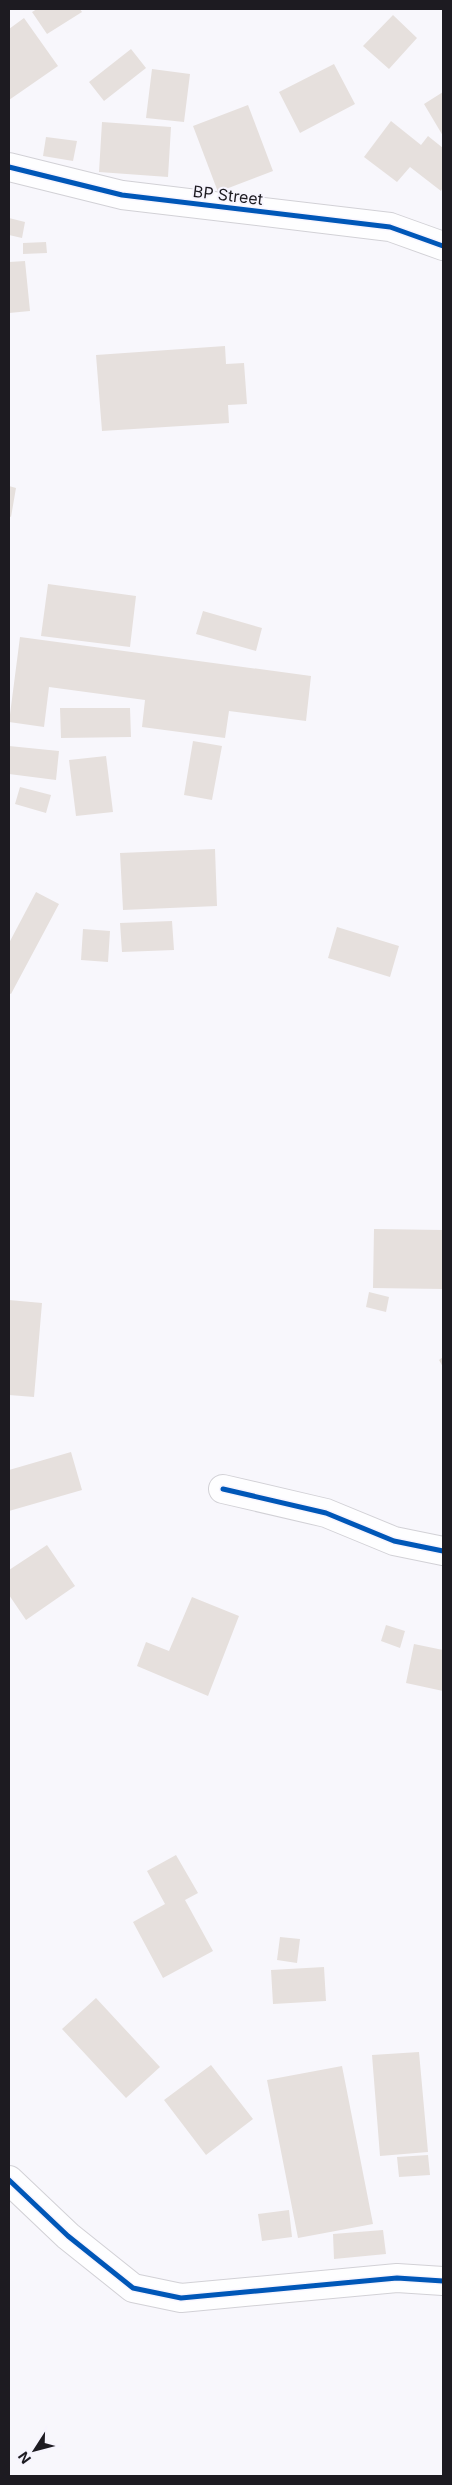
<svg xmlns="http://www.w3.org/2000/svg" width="452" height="2485" font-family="Inter,sans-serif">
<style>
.building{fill:#e6e0dd}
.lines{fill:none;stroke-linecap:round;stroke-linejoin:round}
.minor-casing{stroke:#d2d1d6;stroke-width:30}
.minor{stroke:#fefeff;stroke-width:28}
.cycleway-casing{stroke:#f7f5fe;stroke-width:8}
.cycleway{stroke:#0057b8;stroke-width:5}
.labels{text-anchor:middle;stroke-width:4;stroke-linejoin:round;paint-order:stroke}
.street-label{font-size:16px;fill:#1d1b21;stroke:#f7f5fe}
</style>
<rect width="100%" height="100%" fill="#f8f7fc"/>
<!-- building -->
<path class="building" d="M 37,9 L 80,9 L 82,12 L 47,34 L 32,12 Z
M 393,15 L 417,38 L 389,69 L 363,46 Z
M 24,18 L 58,66 L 9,100 L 9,29 Z
M 131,49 L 146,68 L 104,101 L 89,82 Z
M 334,64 L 355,104 L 300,133 L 279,92 Z
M 152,69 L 190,74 L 184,122 L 146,118 Z
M 443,92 L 443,136 L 424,104 Z
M 248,105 L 273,171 L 218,192 L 193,126 Z
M 391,121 L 421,145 L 428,136 L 443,148 L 443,187 L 441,191 L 410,167 L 397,182 L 364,157 Z
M 102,122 L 171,127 L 168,177 L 99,172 Z
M 46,137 L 77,141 L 73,161 L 43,156 Z
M 9,218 L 25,222 L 22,238 L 9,235 Z
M 46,242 L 47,253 L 23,254 L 23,243 Z
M 25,261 L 30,311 L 9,313 L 9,262 Z
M 225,346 L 226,364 L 244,363 L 247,404 L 228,405 L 229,423 L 102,431 L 96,355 Z
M 9,486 L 16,488 L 11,517 L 9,516 Z
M 48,584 L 136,596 L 130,647 L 41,636 Z
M 203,611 L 262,628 L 256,651 L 196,634 Z
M 20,637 L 311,676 L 306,721 L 229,711 L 225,738 L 142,727 L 145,700 L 49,687 L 44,727 L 9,722 Z
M 60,708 L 130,708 L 131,737 L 61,738 Z
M 193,741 L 222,746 L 212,800 L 184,795 Z
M 9,746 L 59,751 L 56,780 L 9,774 Z
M 106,756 L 113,812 L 76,816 L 69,760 Z
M 20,787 L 51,795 L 46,813 L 15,804 Z
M 215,849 L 217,906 L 123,910 L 120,853 Z
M 36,892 L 59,904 L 11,994 L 9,993 L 9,943 Z
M 172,921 L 174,950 L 122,952 L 120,923 Z
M 337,927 L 399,946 L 390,977 L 328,958 Z
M 83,929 L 110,931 L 108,962 L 81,960 Z
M 374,1229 L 443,1230 L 443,1289 L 373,1288 Z
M 369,1292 L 389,1297 L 386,1312 L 366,1307 Z
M 9,1300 L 42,1303 L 34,1397 L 9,1395 Z
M 443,1357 L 443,1367 L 439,1360 Z
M 71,1452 L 82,1490 L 9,1511 L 9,1470 Z
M 47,1545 L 75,1586 L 26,1620 L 9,1595 L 9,1570 Z
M 192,1597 L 239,1616 L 208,1696 L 137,1666 L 146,1642 L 169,1651 Z
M 386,1625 L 405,1631 L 400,1648 L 381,1641 Z
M 414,1644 L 443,1650 L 443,1691 L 406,1683 Z
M 176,1855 L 198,1893 L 185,1900 L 213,1951 L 163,1978 L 133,1922 L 165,1904 L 147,1871 Z
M 280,1937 L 300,1939 L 297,1963 L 277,1960 Z
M 324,1967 L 326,2001 L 273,2004 L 271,1970 Z
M 96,1998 L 160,2067 L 126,2098 L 62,2029 Z
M 419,2052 L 428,2152 L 380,2156 L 372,2055 Z
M 211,2065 L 253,2119 L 206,2155 L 164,2100 Z
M 342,2066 L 373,2224 L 298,2238 L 267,2080 Z
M 428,2155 L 430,2175 L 399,2177 L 397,2157 Z
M 289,2210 L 292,2237 L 262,2241 L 258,2214 Z
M 383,2230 L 386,2254 L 334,2259 L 333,2234 Z"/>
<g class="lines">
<!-- minor casing -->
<g class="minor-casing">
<path id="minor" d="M 9,167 L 122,195 L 390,227 L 443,246
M 223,1489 L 326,1513 L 394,1541 L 443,1551
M 9,2180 L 68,2236 L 133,2288 L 181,2298 L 397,2278 L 443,2281"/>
</g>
<!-- minor -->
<use href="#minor" class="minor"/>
<!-- cycleway casing -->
<g class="cycleway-casing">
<path id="cycleway" d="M 9,167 L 122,195 L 390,227 L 443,246
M 223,1489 L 326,1513 L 394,1541 L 443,1551
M 9,2180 L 68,2236 L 133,2288 L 181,2298 L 397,2278 L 443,2281"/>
</g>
<!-- cycleway -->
<use href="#cycleway" class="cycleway"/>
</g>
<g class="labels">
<!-- street labels -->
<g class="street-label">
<text transform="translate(228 195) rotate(7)" y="6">BP Street</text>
</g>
</g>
<!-- border -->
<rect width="452" height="2485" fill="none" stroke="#1d1b21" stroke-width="20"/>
<!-- north arrow -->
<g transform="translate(35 2450) rotate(234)" stroke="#f7f5fe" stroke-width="4" paint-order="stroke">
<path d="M0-4L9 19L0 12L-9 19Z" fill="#1d1b21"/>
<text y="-8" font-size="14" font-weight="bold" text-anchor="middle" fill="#1d1b21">N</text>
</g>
</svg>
